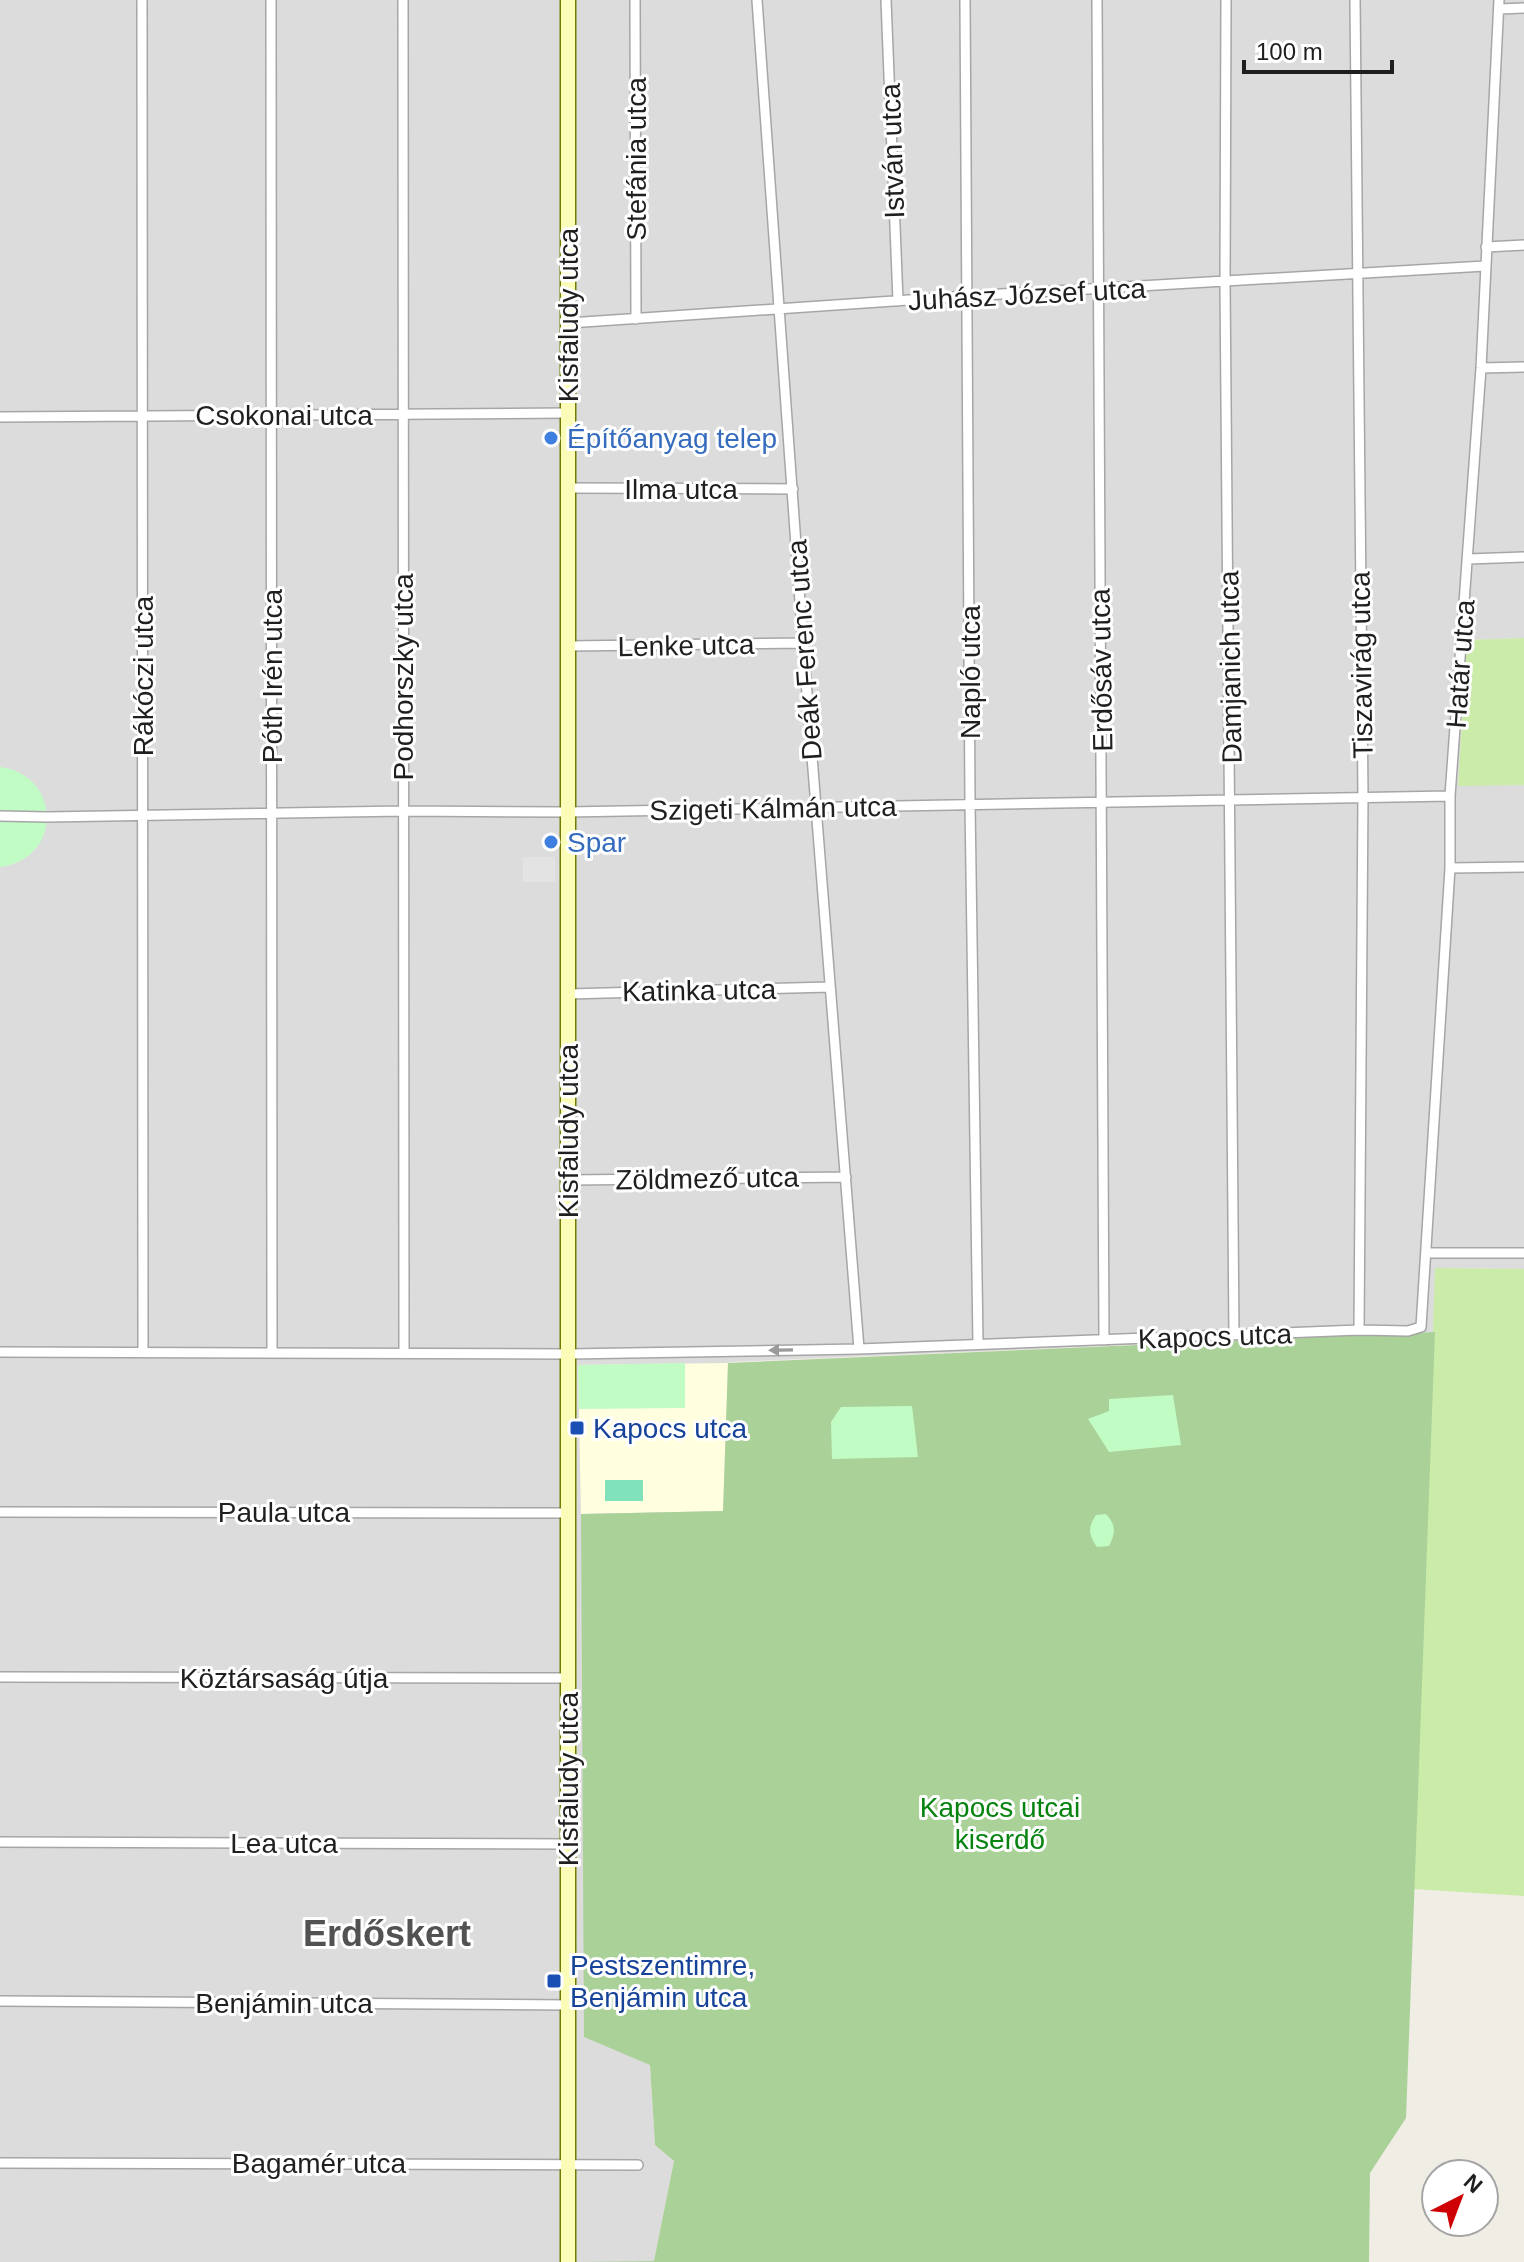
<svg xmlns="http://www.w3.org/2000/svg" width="1524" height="2262" font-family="Helvetica,sans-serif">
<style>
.residential{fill:#dddcdc}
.education{fill:#ffffe0}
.grass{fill:#cbeca9}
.forest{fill:#aad198}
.park{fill:#c1fcc5}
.pitch{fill:#80e2bb}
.parking{fill:#e3e3e3}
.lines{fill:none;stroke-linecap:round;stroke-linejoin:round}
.street-casing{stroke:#a6a6a6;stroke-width:12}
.secondary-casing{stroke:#717c00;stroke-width:17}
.street{stroke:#fff;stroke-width:9}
.secondary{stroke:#fafcb8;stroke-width:14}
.oneway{fill:#9a9a9a}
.shop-dot{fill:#3f7fe0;stroke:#fff;stroke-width:3}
.transit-dot{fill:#1a4fb4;stroke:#fff;stroke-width:3}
.labels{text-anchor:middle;stroke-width:6;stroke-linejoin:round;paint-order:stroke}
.street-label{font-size:28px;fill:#1f1f1f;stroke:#fff}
.shop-label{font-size:28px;fill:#366cbe;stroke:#fff;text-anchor:start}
.transit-label{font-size:28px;fill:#164399;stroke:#fff;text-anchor:start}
.park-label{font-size:28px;fill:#078410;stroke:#fff}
.district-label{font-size:36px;font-weight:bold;fill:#525252;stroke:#fff}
</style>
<rect width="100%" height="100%" fill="#f0ede5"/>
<!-- residential -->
<path class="residential" d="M 0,0 L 1524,0 L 1524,638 L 1468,640 L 1458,785 L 1524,785 L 1524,1269 L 1435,1268 L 1435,1332 L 729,1362 L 650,2065 L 655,2145 L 674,2161 L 654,2262 L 0,2262 Z"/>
<!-- education -->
<path class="education" d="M 728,1363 L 723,1511 L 581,1514 L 578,1365 Z"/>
<!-- grass -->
<path class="grass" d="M 1524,638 L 1524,785 L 1458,786 L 1467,640 Z
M 1435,1268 L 1524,1269 L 1524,1896 L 1414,1889 Z"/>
<!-- forest -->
<path class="forest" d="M 1435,1332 L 1406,2118 L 1370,2173 L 1369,2262 L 581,2262 L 654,2261 L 674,2161 L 655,2145 L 650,2065 L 584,2037 L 581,1514 L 723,1511 L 728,1363 Z"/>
<!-- park -->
<path class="park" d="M 0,767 C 62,775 63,859 0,867 Z
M 685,1363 L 685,1408 L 579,1409 L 578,1365 Z
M 1173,1395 L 1181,1445 L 1109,1452 L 1088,1419 L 1109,1411 L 1109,1399 Z
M 912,1406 L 918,1457 L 832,1459 L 831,1422 L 841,1407 Z
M 1106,1514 C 1116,1525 1116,1532 1109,1546 L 1097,1547 C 1088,1534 1088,1527 1096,1515 Z"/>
<!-- pitch -->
<path class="pitch" d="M 605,1480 L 643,1480 L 643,1501 L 605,1501 Z"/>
<!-- parking -->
<path class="parking" d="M 523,857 L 555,857 L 555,882 L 523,882 Z"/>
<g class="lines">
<!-- street casing -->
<g class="street-casing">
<path id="street" d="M 142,0 L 143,1352
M 271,0 L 272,1352
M 403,0 L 404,1353
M 635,0 L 636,319
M 757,0 L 803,643 L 859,1349
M 886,0 L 898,301
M 965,0 L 970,804 L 978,1344
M 1097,0 L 1104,1340
M 1226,0 L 1225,283 L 1234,1335
M 1355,0 L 1363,796 L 1359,1330
M 1499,9 L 1524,8
M 1486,247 L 1524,245
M 569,323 L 967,296 L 1485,266
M 1481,368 L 1524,367
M 0,417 L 568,413
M 569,488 L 793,489
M 1468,559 L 1524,557
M 569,646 L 803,643
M 0,816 L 47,817 L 403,811 L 567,812 L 1450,796
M 1450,868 L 1524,867
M 568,994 L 830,987
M 568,1180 L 846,1177
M 1427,1253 L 1524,1253
M 0,1352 L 569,1354 L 859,1349 L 1359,1330 L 1408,1331 L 1421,1327 L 1450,868 L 1450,796 L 1481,368 L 1499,0
M 0,1512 L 567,1513
M 0,1677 L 569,1678
M 0,1842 L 569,1844
M 0,2001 L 569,2005
M 0,2163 L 638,2165"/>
</g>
<!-- secondary casing -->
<g class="secondary-casing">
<path id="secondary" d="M 568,0 L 568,2262"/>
</g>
<!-- street -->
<use href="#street" class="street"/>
<!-- secondary -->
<use href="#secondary" class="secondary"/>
</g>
<!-- one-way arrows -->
<defs><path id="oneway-solid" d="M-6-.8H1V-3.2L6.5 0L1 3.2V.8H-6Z" transform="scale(2)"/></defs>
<use class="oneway" href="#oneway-solid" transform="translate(781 1350) rotate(179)"/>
<!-- markers -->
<g class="shop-dot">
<circle cx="551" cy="438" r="8"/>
<circle cx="551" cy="842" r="8"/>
</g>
<g class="transit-dot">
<rect x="569" y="1420" width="16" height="16" rx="4"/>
<rect x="546" y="1973" width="16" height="16" rx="4"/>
</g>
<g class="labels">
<!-- street labels -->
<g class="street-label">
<text transform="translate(892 151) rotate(-92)" y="10">István utca</text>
<text transform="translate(636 159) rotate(-90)" y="10">Stefánia utca</text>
<text transform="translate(1027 294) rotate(-3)" y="10">Juhász József utca</text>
<text transform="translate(568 315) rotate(-90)" y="10">Kisfaludy utca</text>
<text x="284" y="425">Csokonai utca</text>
<text x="681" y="499">Ilma utca</text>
<text transform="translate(686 645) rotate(-1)" y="10">Lenke utca</text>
<text transform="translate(804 650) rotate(-94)" y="10">Deák Ferenc utca</text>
<text transform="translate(1460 664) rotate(-86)" y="10">Határ utca</text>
<text transform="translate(1361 665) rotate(-91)" y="10">Tiszavirág utca</text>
<text transform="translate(1230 667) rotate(-91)" y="10">Damjanich utca</text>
<text transform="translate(1101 670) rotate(-91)" y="10">Erdősáv utca</text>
<text transform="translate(970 672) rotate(-90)" y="10">Napló utca</text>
<text transform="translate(143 676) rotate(-90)" y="10">Rákóczi utca</text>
<text transform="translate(272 676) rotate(-90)" y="10">Póth Irén utca</text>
<text transform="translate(403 677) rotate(-90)" y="10">Podhorszky utca</text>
<text transform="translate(773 808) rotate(-1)" y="10">Szigeti Kálmán utca</text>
<text transform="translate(699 990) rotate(-1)" y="10">Katinka utca</text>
<text transform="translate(568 1131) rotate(-90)" y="10">Kisfaludy utca</text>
<text transform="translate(707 1178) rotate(-1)" y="10">Zöldmező utca</text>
<text transform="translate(1215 1336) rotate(-2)" y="10">Kapocs utca</text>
<text x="284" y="1522">Paula utca</text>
<text x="284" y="1688">Köztársaság útja</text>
<text transform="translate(568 1779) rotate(-90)" y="10">Kisfaludy utca</text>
<text x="284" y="1853">Lea utca</text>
<text x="284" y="2013">Benjámin utca</text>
<text x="319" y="2173">Bagamér utca</text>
</g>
<!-- shop labels -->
<g class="shop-label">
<text x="567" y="448">Építőanyag telep</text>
<text x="567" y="852">Spar</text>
</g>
<!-- transit labels -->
<g class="transit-label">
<text x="593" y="1438">Kapocs utca</text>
<text x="570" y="1975">Pestszentimre,<tspan x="570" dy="32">Benjámin utca</tspan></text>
</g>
<!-- park labels -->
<g class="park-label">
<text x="1000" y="1817">Kapocs utcai<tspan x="1000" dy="32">kiserdő</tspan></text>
</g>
<!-- district labels -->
<g class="district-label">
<text x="387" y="1946">Erdőskert</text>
</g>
</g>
<!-- north arrow -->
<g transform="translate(1460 2198) rotate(42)"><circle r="38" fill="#ffffff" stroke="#a5a5a5" stroke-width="2"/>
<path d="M0-6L14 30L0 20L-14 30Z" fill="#cf0003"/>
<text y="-12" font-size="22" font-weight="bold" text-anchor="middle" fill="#1f1f1f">N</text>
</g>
<!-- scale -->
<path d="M1244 60v12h148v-12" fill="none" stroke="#1f1f1f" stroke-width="4"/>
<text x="1256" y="60" font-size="24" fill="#1f1f1f" stroke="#ffffff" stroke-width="6" paint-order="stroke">100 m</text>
</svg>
